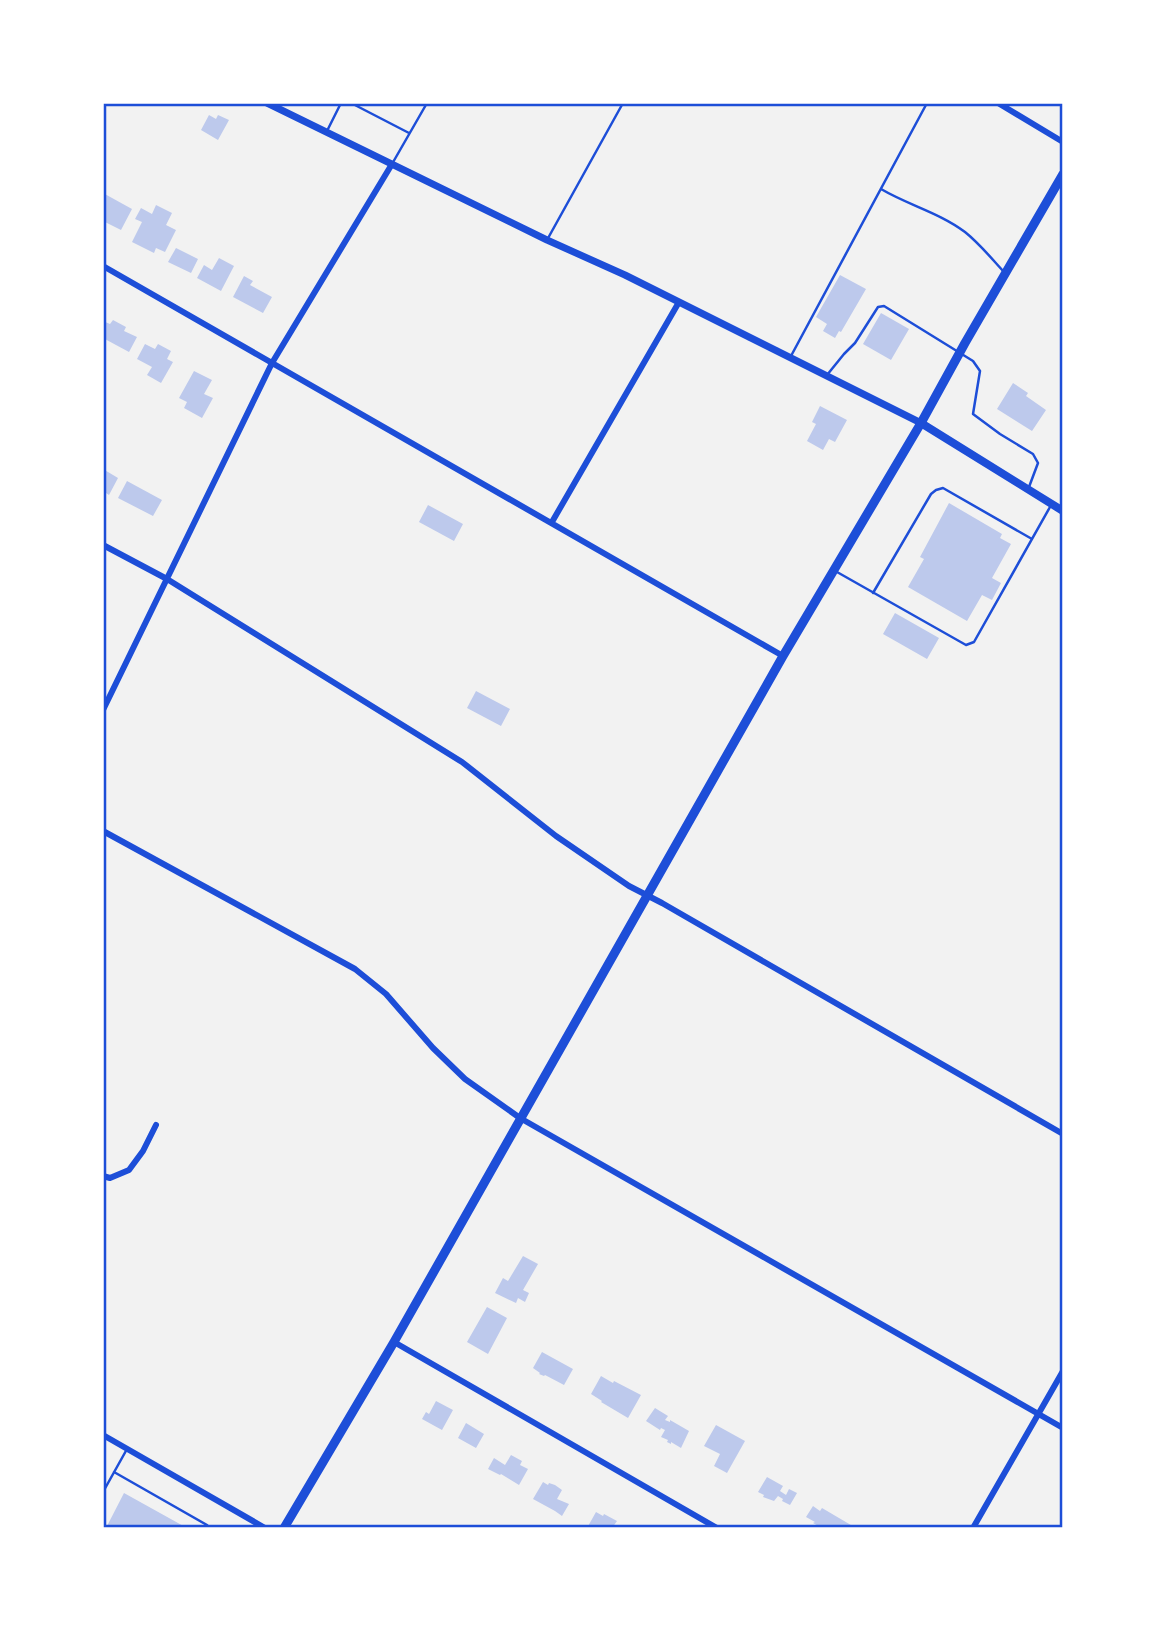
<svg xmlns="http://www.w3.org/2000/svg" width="1166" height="1631" font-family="'DM Sans',sans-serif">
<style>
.building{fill:#bdc9ec}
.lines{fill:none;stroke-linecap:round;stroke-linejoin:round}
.service{stroke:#1d4ed8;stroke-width:2.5}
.minor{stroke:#1d4ed8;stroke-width:6}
.tertiary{stroke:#1d4ed8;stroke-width:7}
.secondary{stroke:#1d4ed8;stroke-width:8}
.primary{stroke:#1d4ed8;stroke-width:9}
.neatline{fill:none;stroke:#1d4ed8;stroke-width:2.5}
</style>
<rect width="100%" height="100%" fill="#f2f2f2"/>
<!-- building -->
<path class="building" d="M 209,115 L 216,119 L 218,115 L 229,120 L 218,140 L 201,130 Z
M 103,193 L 132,209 L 121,230 L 103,221 Z
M 156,205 L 172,213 L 166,225 L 176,230 L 165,252 L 156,248 L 154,253 L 132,242 L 142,222 L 135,219 L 141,208 L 152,214 Z
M 176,248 L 198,259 L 191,273 L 168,262 Z
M 219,258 L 234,266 L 221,291 L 197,278 L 204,265 L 212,270 Z
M 840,275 L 866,289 L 841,332 L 839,331 L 835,338 L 823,331 L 827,324 L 816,317 Z
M 244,276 L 253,281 L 250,285 L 272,297 L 263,313 L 233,297 Z
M 881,313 L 909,329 L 891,360 L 863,344 Z
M 113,320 L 126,327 L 124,331 L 137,337 L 129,352 L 103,338 L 103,321 L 110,324 Z
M 145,344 L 155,349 L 158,344 L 171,351 L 167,359 L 173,362 L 161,383 L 147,375 L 152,367 L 137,359 Z
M 194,371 L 212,380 L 204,394 L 213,398 L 202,418 L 184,408 L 187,402 L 179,398 Z
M 1013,383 L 1028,393 L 1026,396 L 1046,410 L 1032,431 L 997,409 Z
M 820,406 L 847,420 L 835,442 L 829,439 L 823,450 L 807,441 L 816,424 L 812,422 Z
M 103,469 L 118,478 L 109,495 L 103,491 Z
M 127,481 L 162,500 L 153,516 L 118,498 Z
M 949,503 L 1002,534 L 1000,538 L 1011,544 L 992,578 L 1001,583 L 992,600 L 982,595 L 967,621 L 908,587 L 924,559 L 920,557 Z
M 428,505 L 463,524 L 454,541 L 419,522 Z
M 895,613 L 939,638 L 927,659 L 883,634 Z
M 476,691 L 510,709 L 501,726 L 467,708 Z
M 523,1256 L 538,1264 L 523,1290 L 529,1293 L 525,1302 L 518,1298 L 516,1303 L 495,1293 L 503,1278 L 508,1281 Z
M 487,1307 L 507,1318 L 488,1354 L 467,1342 Z
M 542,1352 L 573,1369 L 564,1385 L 545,1375 L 544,1376 L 539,1374 L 540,1373 L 533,1368 Z
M 601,1376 L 613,1383 L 614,1381 L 641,1395 L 628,1418 L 601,1402 L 602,1401 L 591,1394 Z
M 436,1401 L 453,1410 L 442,1430 L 422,1419 L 426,1412 L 429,1414 Z
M 655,1408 L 668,1416 L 665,1420 L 670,1422 L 670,1420 L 689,1431 L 681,1448 L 671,1442 L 671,1444 L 667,1442 L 668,1440 L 661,1437 L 665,1430 L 661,1428 L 660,1430 L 646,1421 Z
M 466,1423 L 484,1434 L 476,1448 L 458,1438 Z
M 716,1425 L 745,1441 L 727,1473 L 714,1466 L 720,1454 L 704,1446 Z
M 511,1455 L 522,1461 L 520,1465 L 528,1469 L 519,1485 L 501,1474 L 500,1475 L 488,1469 L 494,1458 L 505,1465 Z
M 767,1477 L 783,1486 L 780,1491 L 786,1495 L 789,1489 L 797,1493 L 790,1505 L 782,1501 L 783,1499 L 778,1496 L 774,1501 L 763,1497 L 764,1495 L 758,1492 Z
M 543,1482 L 548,1485 L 549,1483 L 555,1485 L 562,1490 L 557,1499 L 569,1504 L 562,1516 L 555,1511 L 533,1499 Z
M 124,1493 L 187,1528 L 132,1528 L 128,1526 L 127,1528 L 106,1528 Z
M 813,1506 L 820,1511 L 822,1508 L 856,1528 L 822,1528 L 813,1523 L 815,1522 L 806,1517 Z
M 596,1512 L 603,1516 L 604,1514 L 617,1521 L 612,1528 L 587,1528 Z"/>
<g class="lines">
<!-- service -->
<path class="service" d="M 351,103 L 409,133
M 327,131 L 341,103
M 392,164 L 427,103
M 881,189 C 908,205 940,213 965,232 C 980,244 991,258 1004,272
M 547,240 L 623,103
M 791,356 L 927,103
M 827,375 L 844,354 L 855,343 L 878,307 L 884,306 L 973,361 L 980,371 L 973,414 L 1000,434 L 1033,454 L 1038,463 L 1029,487
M 837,572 L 966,645 L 974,642 L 1050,507
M 873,593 L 931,494 L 936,490 L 943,488 L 1032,539
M 114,1472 L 207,1525 L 209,1528
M 103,1492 L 127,1449"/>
<!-- minor -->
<path class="minor" d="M 998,103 L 1063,142
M 103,266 L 783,656
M 552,522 L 679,302
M 103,545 L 167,579 L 462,762 L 556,836 L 629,886 L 662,903 L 1063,1134
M 103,710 L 272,363 L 392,164
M 103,831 L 355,969 L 386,994 L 433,1048 L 465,1079 L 520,1118 L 1063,1428
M 103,1176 L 110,1178 L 129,1170 L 143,1151 L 156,1125
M 394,1342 L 717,1528
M 103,1435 L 265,1528
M 973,1528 L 1063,1371"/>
<!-- tertiary -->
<path class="tertiary" d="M 267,103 L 547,240 L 625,275 L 921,423"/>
<!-- secondary -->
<path class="secondary" d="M 921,423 L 1063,511"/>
<!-- primary -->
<path class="primary" d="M 284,1528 L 394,1342 L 783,656 L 921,423 L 965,343 L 1063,174"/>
</g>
<!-- border -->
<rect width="1166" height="1631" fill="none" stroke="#ffffff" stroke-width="210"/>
<rect x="105" y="105" width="956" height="1421" class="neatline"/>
</svg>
